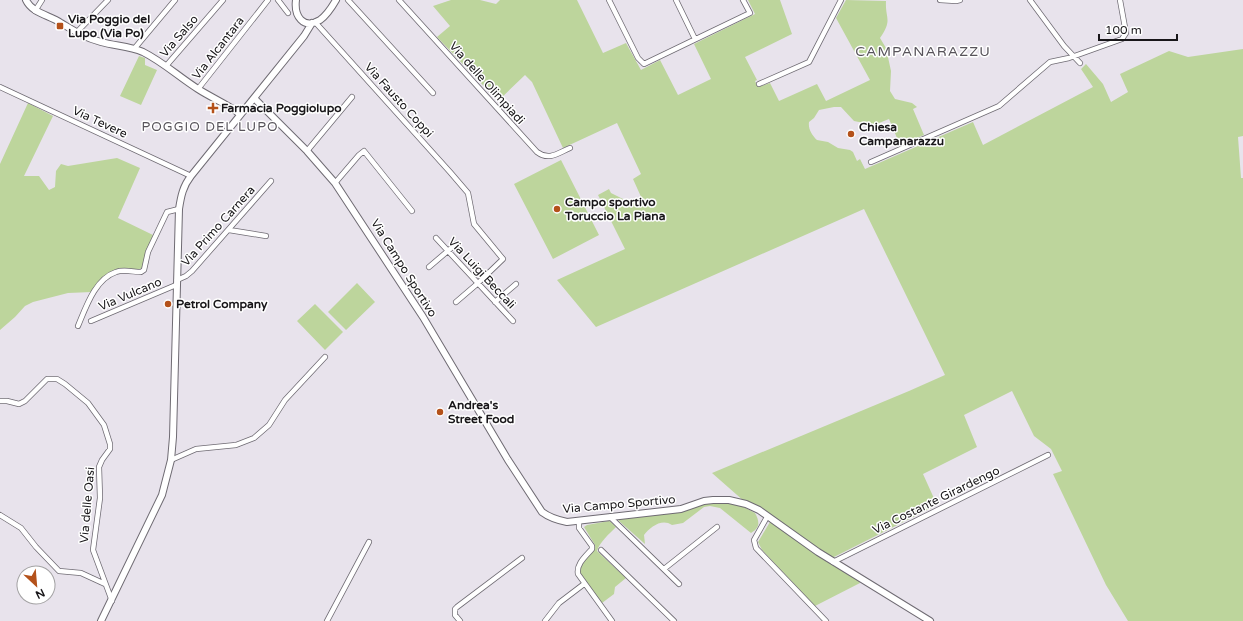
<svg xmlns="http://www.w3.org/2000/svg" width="1243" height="621" font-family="'Varela Round',sans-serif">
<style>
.green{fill:#bdd59c}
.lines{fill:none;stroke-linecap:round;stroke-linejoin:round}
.street-casing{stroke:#6f6b73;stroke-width:6}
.secondary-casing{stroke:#6f6b73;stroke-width:8}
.street{stroke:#fff;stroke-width:4.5}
.secondary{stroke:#fff;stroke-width:6}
.poi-dot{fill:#b4511a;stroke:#fff;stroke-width:1.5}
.labels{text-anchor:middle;stroke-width:3;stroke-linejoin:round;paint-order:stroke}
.poi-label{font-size:12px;font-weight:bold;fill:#181619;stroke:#fff;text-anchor:start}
.street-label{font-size:12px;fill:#181619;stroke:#fff}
.neighbourhood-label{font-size:13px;letter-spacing:1px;fill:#57535a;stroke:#fff}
.quarter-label{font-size:14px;letter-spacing:1px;fill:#57535a;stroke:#fff}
</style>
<rect width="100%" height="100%" fill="#e8e3ec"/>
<!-- green -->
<path class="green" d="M 451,0 L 480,0 L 496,4 L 500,0 L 577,0 L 603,53 L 626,43 L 641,70 L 660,60 L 678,95 L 711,79 L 694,44 L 755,14 L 748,0 L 780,0 L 792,34 L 745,57 L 757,80 L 755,81 L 758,87 L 770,83 L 779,101 L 817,84 L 826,101 L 870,80 L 836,18 L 846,0 L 886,1 C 885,19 893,19 880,38 L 886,48 L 891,71 L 890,91 L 895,99 L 912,103 L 917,107 L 913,109 L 924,135 L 900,145 L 889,119 L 869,127 L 864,123 L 854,121 L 841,107 L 834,107 L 819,110 L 814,118 L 809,122 C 808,129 812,135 817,140 L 828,142 L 838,148 L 850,150 L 853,152 L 857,161 L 860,159 L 865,169 L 973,122 L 983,145 L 1093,87 L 1081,69 L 1086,64 L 1103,84 L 1111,102 L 1128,92 L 1120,74 L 1169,51 L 1188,57 L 1243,49 L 1243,136 L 1238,137 L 1241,178 L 1243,178 L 1243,621 L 1128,621 L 1106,585 L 1053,474 L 1062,471 L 1051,449 L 1034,436 L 1012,391 L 964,415 L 977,447 L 923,474 L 937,505 L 832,558 L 745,502 L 712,473 L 909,391 L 945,375 L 864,209 L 596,327 L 557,280 L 625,249 L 598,195 L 609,189 L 611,193 L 631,203 L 642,199 L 633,179 L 641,174 L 617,123 L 563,148 L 532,82 L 525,75 L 498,101 L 437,37 L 450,26 L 433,6 Z
M 139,56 L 145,58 L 145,65 L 157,70 L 141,105 L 120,96 Z
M 28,103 L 53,116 L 24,176 L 39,176 L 49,190 L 55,187 L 56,171 L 61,164 L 68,166 L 117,158 L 140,168 L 118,218 L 153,235 L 147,250 L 142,268 C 136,271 130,269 124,269 C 110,268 98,282 92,292 L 68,293 L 33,302 L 25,306 L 15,317 L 0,330 L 0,164 Z
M 561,160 L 599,235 L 553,259 L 514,184 Z
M 357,283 L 375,302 L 346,330 L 328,312 Z
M 315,304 L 343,332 L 325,350 L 297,321 Z
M 714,502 L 740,505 L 755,513 C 760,522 760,528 751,533 L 720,508 L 710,506 L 704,507 L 683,523 L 672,525 C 662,518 650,527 644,535 L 645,544 L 619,521 L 618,518 Z
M 609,521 L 611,522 L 616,527 C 610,533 599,543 597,551 L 626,578 L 615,587 L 614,594 L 602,603 L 580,573 C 579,561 593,557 595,545 L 584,527 L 587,525 Z
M 770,522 L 832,565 L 858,579 L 860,583 L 815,606 L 762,550 L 758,542 Z"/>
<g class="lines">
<!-- street casing -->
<g class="street-casing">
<path id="street" d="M 278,0 L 288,13
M 348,0 L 433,93
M 399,0 L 537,152 C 549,161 558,153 570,148
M 609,0 L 638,58 L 644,64 L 750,13 L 743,0
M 676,0 L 695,39
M 940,0 L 956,1 L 960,0
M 1030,0 L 1064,46 L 1080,63
M 35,11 L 42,0
M 315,22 L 450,172 L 468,193 L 474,224 L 503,259 L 477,284 L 456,302
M 76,33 L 108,0
M 134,49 L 175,0
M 166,66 L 223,0
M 759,84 L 809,62 L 841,0
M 0,87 L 191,176
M 198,89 L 268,0
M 307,151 L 352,97
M 871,162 L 999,106 L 1050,62 L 1069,58 L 1122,39 L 1126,33 L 1120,0
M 335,183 L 359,155 L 364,151 L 412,211
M 229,230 L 266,236
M 436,238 L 513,321
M 429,267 L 456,244
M 177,280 L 186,276 L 192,271 L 271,181
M 495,302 L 516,284
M 91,321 L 176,285
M 78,326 C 86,307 95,279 116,272 C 123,269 134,272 141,272 L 144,270 L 148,252 L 167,212 L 179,209
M 0,401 L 7,401 L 19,404 L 25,401 L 47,379 L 57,379 L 65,384 L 88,403 L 104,425 L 110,444 L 110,449 L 102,460 L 99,467 L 100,498 L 93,550 L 112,601
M 171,460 L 196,449 L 236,445 L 254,438 L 269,425 L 285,400 L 325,357
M 0,515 L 21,528 L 36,547 L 59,571 L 81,573 L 105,584
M 610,517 L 679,584
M 767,517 L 754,540 L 756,548 L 826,621
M 579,521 L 579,528 L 592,546 L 592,549 C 586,556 576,564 578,574 L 612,621
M 601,550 L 674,621
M 833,562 L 1048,455
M 664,569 L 717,527
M 327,621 L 369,542
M 460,621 L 455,615 L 455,609 L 457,607 L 522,558
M 545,621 L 559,603 L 584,584"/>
</g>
<!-- secondary casing -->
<g class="secondary-casing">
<path id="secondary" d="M 26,0 C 32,13 49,15 61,23 C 76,32 83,37 101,42 C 115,46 130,46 143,52 C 163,62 179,77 198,89 C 212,98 227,104 240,114
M 296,0 C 294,16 303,30 320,20 C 327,15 332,7 336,0
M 254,98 L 307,151 L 335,183 L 423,317 L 508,460 L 542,512 C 550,518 557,520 567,522 L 681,509 L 704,501 L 713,500 L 729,500 L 746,504 L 759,510 L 818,552 L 930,621
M 101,621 L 162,495 L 171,460 L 173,437 L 179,209 C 181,196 183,186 191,176 L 304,36 L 312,23"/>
</g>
<!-- street -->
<use href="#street" class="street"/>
<!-- secondary -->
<use href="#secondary" class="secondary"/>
</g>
<!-- markers -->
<g class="poi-dot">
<rect x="56" y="22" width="8" height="8" rx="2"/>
<path d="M211 102h4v4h4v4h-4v4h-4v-4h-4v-4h4z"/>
<circle cx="851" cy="134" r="4"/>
<circle cx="557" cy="209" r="4"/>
<circle cx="168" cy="304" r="4"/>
<circle cx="440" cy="412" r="4"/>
</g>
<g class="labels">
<!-- poi labels -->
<g class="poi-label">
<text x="68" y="23">Via Poggio del<tspan x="68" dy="14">Lupo (Via Po)</tspan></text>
<text x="221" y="112">Farmacia Poggiolupo</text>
<text x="859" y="131">Chiesa<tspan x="859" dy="14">Campanarazzu</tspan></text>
<text x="565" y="206">Campo sportivo<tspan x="565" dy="14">Toruccio La Piana</tspan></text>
<text x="176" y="308">Petrol Company</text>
<text x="448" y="409">Andrea's<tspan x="448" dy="14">Street Food</tspan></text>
</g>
<!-- street labels -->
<g class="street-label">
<text transform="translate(179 36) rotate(-49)" y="4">Via Salso</text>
<text transform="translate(218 48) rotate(-52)" y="4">Via Alcantara</text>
<text transform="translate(487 83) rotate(48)" y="4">Via delle Olimpiadi</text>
<text transform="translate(399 100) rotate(48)" y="4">Via Fausto Coppi</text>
<text transform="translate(100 122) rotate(25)" y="4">Via Tevere</text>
<text transform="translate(218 226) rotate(-48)" y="4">Via Primo Carnera</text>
<text transform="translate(404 268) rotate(58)" y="4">Via Campo Sportivo</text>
<text transform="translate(482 273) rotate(47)" y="4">Via Luigi Beccali</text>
<text transform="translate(130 294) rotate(-23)" y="4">Via Vulcano</text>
<text transform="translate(936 500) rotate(-26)" y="4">Via Costante Girardengo</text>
<text transform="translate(619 504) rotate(-5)" y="4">Via Campo Sportivo</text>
<text transform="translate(87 505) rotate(-85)" y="4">Via delle Oasi</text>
</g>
<!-- neighbourhood labels -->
<g class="neighbourhood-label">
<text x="210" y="131">POGGIO DEL LUPO</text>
</g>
<!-- quarter labels -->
<g class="quarter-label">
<text x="923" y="56">CAMPANARAZZU</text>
</g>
</g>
<!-- north arrow -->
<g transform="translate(36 585) rotate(154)"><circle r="19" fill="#ffffff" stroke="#a3a2a3"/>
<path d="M0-3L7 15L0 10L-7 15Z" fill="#b4511a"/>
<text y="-6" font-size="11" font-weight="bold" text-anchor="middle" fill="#181619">N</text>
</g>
<!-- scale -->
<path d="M1099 34v6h78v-6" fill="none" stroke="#181619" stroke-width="2"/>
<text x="1105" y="34" font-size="12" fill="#181619" stroke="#ffffff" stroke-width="3" paint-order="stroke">100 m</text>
</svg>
